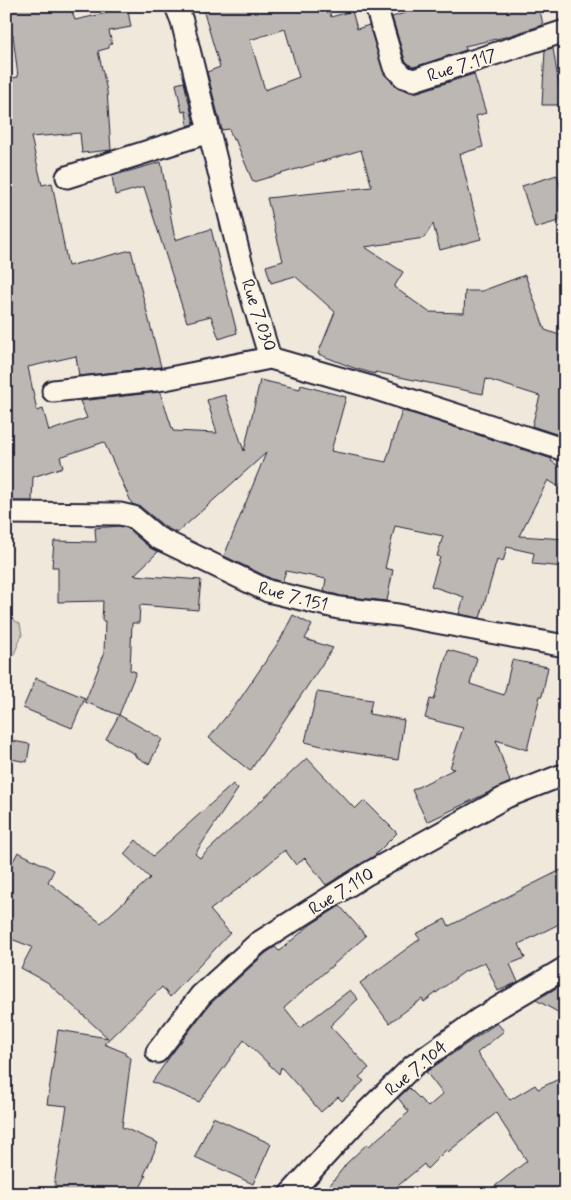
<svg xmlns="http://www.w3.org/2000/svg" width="571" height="1200" font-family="Mynerve,sans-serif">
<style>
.green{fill:#d1cbc3;stroke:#7a767f}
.building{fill:#bcb7b3;stroke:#22223b;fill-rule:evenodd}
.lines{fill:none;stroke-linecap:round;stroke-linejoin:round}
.minor-casing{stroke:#22223b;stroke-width:25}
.minor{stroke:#fcf5e5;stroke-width:21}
.labels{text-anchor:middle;stroke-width:4;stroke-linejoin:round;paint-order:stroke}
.street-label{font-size:18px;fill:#22223b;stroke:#fcf5e5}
</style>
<rect width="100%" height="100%" fill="#efe8db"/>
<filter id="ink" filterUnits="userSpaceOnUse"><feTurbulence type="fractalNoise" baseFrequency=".02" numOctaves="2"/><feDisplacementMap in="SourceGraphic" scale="10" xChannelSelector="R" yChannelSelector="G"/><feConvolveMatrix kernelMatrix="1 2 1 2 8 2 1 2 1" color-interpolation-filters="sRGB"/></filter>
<g filter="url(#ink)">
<!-- green -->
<path class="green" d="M 6,615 L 20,624 L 22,635 L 6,673 Z"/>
<!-- building -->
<path class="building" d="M 6,6 L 70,6 L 75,20 L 107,13 L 106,6 L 127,6 L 131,27 L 109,31 L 112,44 L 109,45 L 109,48 L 98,51 L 107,91 L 111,150 L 82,153 L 80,133 L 31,137 L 42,185 L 52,183 L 68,266 L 131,250 L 161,367 L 79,376 L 76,356 L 28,367 L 37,411 L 43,409 L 49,431 L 87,418 L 80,401 L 160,392 L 173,431 L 217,433 L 207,400 L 225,395 L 244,451 L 260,380 L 300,389 L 301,385 L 346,397 L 331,451 L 386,462 L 402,411 L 414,414 L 552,459 L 551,461 L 565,470 L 565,477 L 559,487 L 548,480 L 519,536 L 565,539 L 565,567 L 532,564 L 534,553 L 507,547 L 503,562 L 497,560 L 480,618 L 459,614 L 464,597 L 431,586 L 440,557 L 437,556 L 443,536 L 395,526 L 385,568 L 393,570 L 387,601 L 341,596 L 324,591 L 326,579 L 286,571 L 282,582 L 272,579 L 224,556 L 266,453 L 177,533 L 165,527 L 141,507 L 132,504 L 104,442 L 60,457 L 63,467 L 33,477 L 32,501 L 9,501 L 10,480 L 6,480 L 6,79 L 18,77 L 13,35 L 6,37 Z
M 202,6 L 328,6 L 331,17 L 352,11 L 357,29 L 369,25 L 385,75 L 396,86 L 410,92 L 418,92 L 474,74 L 486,113 L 476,116 L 483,147 L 460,154 L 481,239 L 440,250 L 433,224 L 424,238 L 365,247 L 403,272 L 394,287 L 429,312 L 464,313 L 465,291 L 482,291 L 525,275 L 545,330 L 565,337 L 565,412 L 559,435 L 532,426 L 540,396 L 486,379 L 483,394 L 375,372 L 375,374 L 354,368 L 318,354 L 335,312 L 295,276 L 271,283 L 266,266 L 283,261 L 267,198 L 372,187 L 361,150 L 253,182 L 235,139 L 233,140 L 229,129 L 222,130 L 207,72 L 220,67 ZM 285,29 L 299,77 L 265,90 L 250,40 Z
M 455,6 L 539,6 L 543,25 L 505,37 L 465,46 L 466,50 L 414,67 L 411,66 L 405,60 L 392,17 L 405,13 Z
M 553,48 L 562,105 L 542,105 L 545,50 Z
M 184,82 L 194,124 L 188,126 L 186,111 L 182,112 L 176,84 Z
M 161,162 L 175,240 L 211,229 L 237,333 L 219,339 L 211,316 L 187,322 L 144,187 L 115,195 L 112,176 Z
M 557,175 L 565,202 L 565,219 L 535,228 L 522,186 Z
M 119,526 L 127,528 L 150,548 L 158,552 L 134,575 L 201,580 L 198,610 L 140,605 L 139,623 L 132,623 L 130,670 L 136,672 L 119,715 L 85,702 L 104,654 L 105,621 L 102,621 L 103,601 L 58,602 L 58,567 L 52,567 L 54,541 L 96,542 L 95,528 Z
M 293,615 L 312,625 L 305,639 L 333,648 L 250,771 L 209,738 L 240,699 L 280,640 Z
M 448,650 L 477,658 L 470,684 L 504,695 L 512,660 L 548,667 L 542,696 L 540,696 L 527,750 L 496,740 L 510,782 L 427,822 L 412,790 L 454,769 L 450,768 L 463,728 L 425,718 L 430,699 L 434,700 Z
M 36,678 L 85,698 L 72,728 L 23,708 Z
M 317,692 L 372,700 L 369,714 L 404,720 L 398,760 L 343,751 L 305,742 Z
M 119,715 L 162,739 L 149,764 L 135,756 L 135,754 L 106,739 Z
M 6,740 L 30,744 L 27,762 L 6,758 Z
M 307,758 L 355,809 L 364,800 L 397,833 L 374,856 L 326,885 L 305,858 L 296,865 L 285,850 L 243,885 L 210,910 L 230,933 L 170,997 L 162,987 L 104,1044 L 126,1053 L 125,1055 L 131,1058 L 122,1127 L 158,1143 L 144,1175 L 146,1176 L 137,1194 L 55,1194 L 55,1179 L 67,1106 L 47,1104 L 58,1030 L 108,1038 L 47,982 L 21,968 L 32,947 L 6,937 L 6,874 L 18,852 L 54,870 L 48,882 L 101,923 L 150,878 L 124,854 L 136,840 L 153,856 L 233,784 L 238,789 L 195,854 L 200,858 Z
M 565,868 L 565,921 L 519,944 L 525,958 L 510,964 L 518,982 L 498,991 L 485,962 L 464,972 L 424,1002 L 422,999 L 389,1023 L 360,983 L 420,939 L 416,934 L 445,919 L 449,926 Z
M 340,906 L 366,936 L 284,1008 L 300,1028 L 350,990 L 358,999 L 330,1026 L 369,1068 L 359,1077 L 364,1081 L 342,1101 L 338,1097 L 321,1112 L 281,1067 L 279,1074 L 244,1040 L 199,1102 L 152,1082 L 171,1055 L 210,1004 L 266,953 L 275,947 L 279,951 L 310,925 Z
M 565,983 L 565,1016 L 536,1000 Z
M 497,1023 L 504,1031 L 477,1053 L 510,1100 L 535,1085 L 538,1089 L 565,1076 L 565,1185 L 552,1194 L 485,1194 L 527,1161 L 496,1113 L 448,1152 L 446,1150 L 427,1169 L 424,1164 L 388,1194 L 323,1194 L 347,1163 L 367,1144 L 369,1146 L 409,1112 L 398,1098 L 409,1088 L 428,1107 L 443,1094 L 426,1072 Z
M 213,1117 L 271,1144 L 253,1184 L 195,1157 Z"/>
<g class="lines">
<!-- minor casing -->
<g class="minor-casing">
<path id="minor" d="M 176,6 L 182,21 L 240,258 L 270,358 L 364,385 L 565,450
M 376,6 L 394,67 L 404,77 L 414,80 L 565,31
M 67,177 L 209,132
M 53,391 L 165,379 L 270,358
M 6,513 L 120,514 L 133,517 L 158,538 L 268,591 L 339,608 L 398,615 L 565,646
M 157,1052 L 201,995 L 258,943 L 367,874 L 506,797 L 560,776
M 290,1194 L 355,1123 L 413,1066 L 479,1019 L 565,968"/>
</g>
<!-- minor -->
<use href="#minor" class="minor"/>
</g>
</g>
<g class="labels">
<!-- street labels -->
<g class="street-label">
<text transform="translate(462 65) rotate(-18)" y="6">Rue 7.117</text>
<text transform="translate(259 315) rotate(71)" y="6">Rue 7.030</text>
<text transform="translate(293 596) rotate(15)" y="6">Rue 7.151</text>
<text transform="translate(341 891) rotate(-32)" y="6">Rue 7.110</text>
<text transform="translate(416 1068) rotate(-40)" y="6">Rue 7.104</text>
</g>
</g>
<!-- margin -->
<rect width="571" height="1200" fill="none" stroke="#fcf5e5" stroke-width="25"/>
<rect x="12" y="12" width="546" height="1175" fill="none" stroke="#22223b" stroke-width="2" filter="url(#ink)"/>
</svg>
